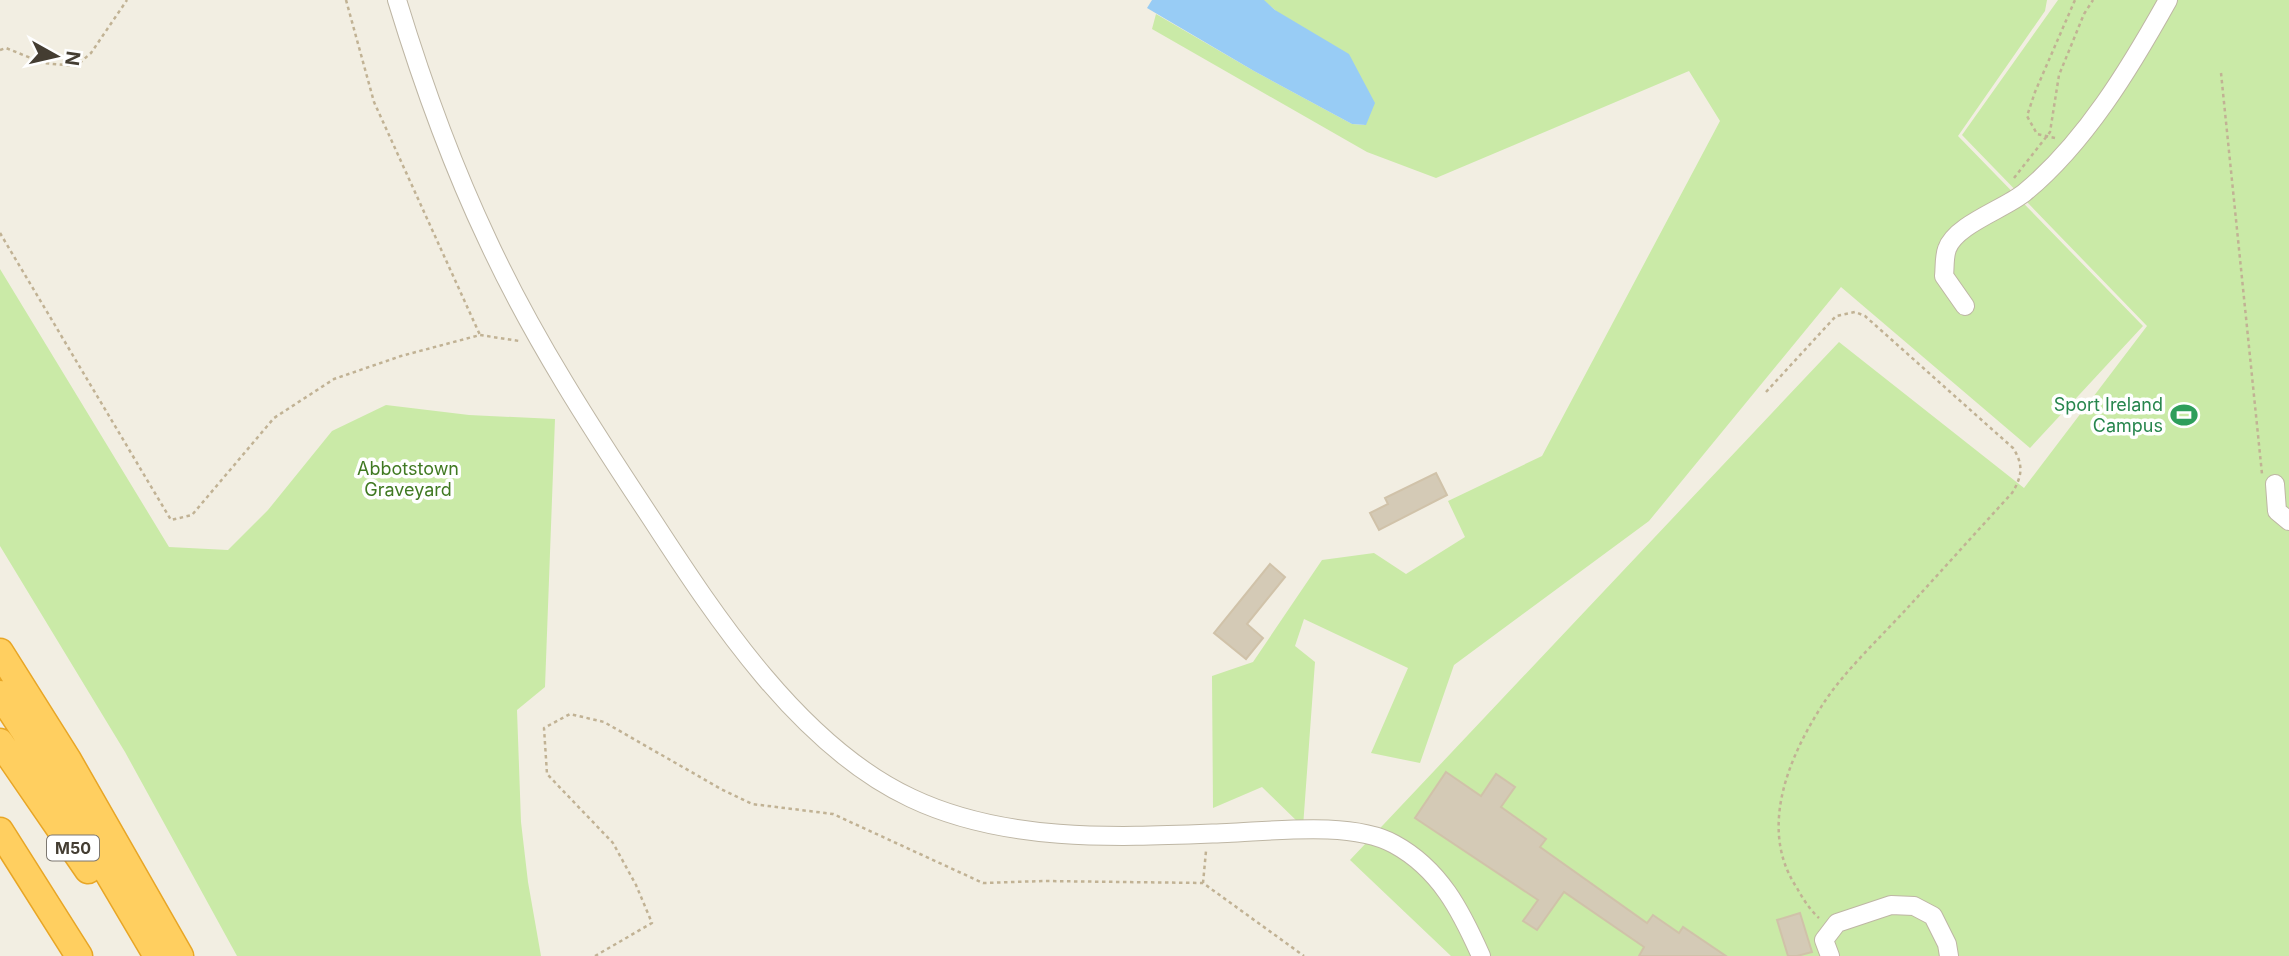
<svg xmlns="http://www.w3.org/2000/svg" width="2289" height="956" font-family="Inter,sans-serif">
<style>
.green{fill:#caeaa7}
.water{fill:#98ccf5}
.building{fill:#d4cab6;stroke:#d0c2a9;stroke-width:2}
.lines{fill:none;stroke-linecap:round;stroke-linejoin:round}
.minor-casing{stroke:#beb6a4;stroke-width:20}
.highway-casing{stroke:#e8a626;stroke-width:29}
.path{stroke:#c1b294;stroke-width:2.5;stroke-dasharray:3.5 3.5;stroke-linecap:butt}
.minor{stroke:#fff;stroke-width:18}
.highway{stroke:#ffcf60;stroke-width:26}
.labels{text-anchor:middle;stroke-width:7;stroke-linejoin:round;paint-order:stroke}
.shield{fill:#fff;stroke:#7c7770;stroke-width:2}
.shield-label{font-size:16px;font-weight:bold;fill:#443d32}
.leisure-label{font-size:18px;fill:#27864d;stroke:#fff;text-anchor:end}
.park-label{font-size:18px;fill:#407922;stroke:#fff}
</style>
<rect width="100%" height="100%" fill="#f2eee2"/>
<!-- green -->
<path class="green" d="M 1263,0 L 2047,0 L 2045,11 L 1958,136 L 2143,326 L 2030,448 L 1841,287 L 1649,521 L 1454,665 L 1420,763 L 1371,753 L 1408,668 L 1304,619 L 1295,646 L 1315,662 L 1303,827 L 1262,787 L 1213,808 L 1212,676 L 1253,662 L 1322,560 L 1374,553 L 1406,574 L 1465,537 L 1448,501 L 1542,456 L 1720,121 L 1689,71 L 1436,178 L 1367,152 L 1152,29 L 1156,14 L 1254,71 L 1352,124 L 1365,125 L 1275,10 Z
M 2058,0 L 2289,0 L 2289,956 L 1451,956 L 1350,860 L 1839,342 L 2024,488 L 2147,326 L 1962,135 Z
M 0,269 L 169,547 L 228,550 L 268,510 L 332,431 L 386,405 L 469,415 L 555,419 L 545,687 L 517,710 L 521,822 L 528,882 L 541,956 L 237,956 L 125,752 L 0,546 Z"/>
<!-- water -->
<path class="water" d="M 1152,0 L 1264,0 L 1275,10 L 1349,54 L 1375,103 L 1366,125 L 1352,124 L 1254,71 L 1147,8 Z"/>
<!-- building -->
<path class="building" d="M 1436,473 L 1447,495 L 1379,530 L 1370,513 L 1388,504 L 1385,498 Z
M 1270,564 L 1285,577 L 1247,624 L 1263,638 L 1246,659 L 1214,633 Z
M 1446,772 L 1481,796 L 1496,774 L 1515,787 L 1501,807 L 1546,839 L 1540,847 L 1647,923 L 1653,915 L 1679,933 L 1683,927 L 1726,956 L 1639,956 L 1644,947 L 1564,892 L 1537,930 L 1523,921 L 1538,900 L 1415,818 Z
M 1800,913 L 1812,952 L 1797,956 L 1788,956 L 1777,920 Z"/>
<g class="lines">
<!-- minor casing -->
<g class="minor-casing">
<path id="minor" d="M 397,0 C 422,82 451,163 488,241 C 533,338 592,429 651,518 C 716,618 800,746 911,798 C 1008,844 1123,837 1227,833 C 1274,831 1353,821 1394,844 C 1440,869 1461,911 1481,956
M 1965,306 L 1944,276 C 1945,267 1944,257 1947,249 C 1955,225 2004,209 2024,193 C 2085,143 2130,68 2168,0
M 2275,484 L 2277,511 L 2289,521
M 1830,956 L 1824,940 L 1837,923 L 1891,905 L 1914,906 L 1933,916 L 1947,944 L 1949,956"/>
</g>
<!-- highway casing -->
<g class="highway-casing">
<path id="highway" d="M 0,652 L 68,760 L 180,956
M 0,694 L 23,729 L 157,956
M 0,742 L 88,870
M 0,831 L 79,956"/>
</g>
<!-- path -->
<path class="path" d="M 346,0 L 374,102 L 480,335
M 0,50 L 6,48 L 43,63 L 76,66 L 91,53 L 127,0
M 2221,73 L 2262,474
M 2055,138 L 2037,134 L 2027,116 L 2035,92 L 2075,0
M 2014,178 L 2050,132 L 2059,75 L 2084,14 L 2093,0
M 0,233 L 171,520 L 192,515 L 274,418 L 334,379 L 401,356 L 480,335 L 519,341
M 1766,392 L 1836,316 L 1855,312 L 1865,316 L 2013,448 C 2024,465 2022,477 2012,493 C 1978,530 1945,567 1911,604 C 1883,635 1845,670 1823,704 C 1788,758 1758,830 1797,888 C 1803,899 1810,910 1819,918
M 1203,883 L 1206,851
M 595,956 L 652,923 L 636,885 L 613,843 L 547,774 L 544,728 L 570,714 L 604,722 L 721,789 L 752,804 L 833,814 L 983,883 L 1044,881 L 1203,883 L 1304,956"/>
<!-- minor -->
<use href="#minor" class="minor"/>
<!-- highway -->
<use href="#highway" class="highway"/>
</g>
<!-- icons -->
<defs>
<g id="stadium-bare" transform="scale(2.1)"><path d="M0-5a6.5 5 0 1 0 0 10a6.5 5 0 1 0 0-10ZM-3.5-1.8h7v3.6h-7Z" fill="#2e9e5b" stroke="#fff" stroke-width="2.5" paint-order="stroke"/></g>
</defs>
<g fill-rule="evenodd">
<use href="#stadium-bare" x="2184" y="415"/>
</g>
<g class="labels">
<!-- shield labels -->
<rect class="shield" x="47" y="835.5" width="52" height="25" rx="5"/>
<g class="shield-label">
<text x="73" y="854">M50</text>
</g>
<!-- leisure labels -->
<g class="leisure-label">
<text x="2163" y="411">Sport Ireland<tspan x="2163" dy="21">Campus</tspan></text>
</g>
<!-- park labels -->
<g class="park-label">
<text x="408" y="475">Abbotstown<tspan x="408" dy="21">Graveyard</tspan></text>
</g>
</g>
<!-- north arrow -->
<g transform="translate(56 56) rotate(98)" stroke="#ffffff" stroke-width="5" paint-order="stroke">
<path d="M0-5L12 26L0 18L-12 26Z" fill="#443d32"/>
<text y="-10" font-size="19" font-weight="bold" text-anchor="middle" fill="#443d32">N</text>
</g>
</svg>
